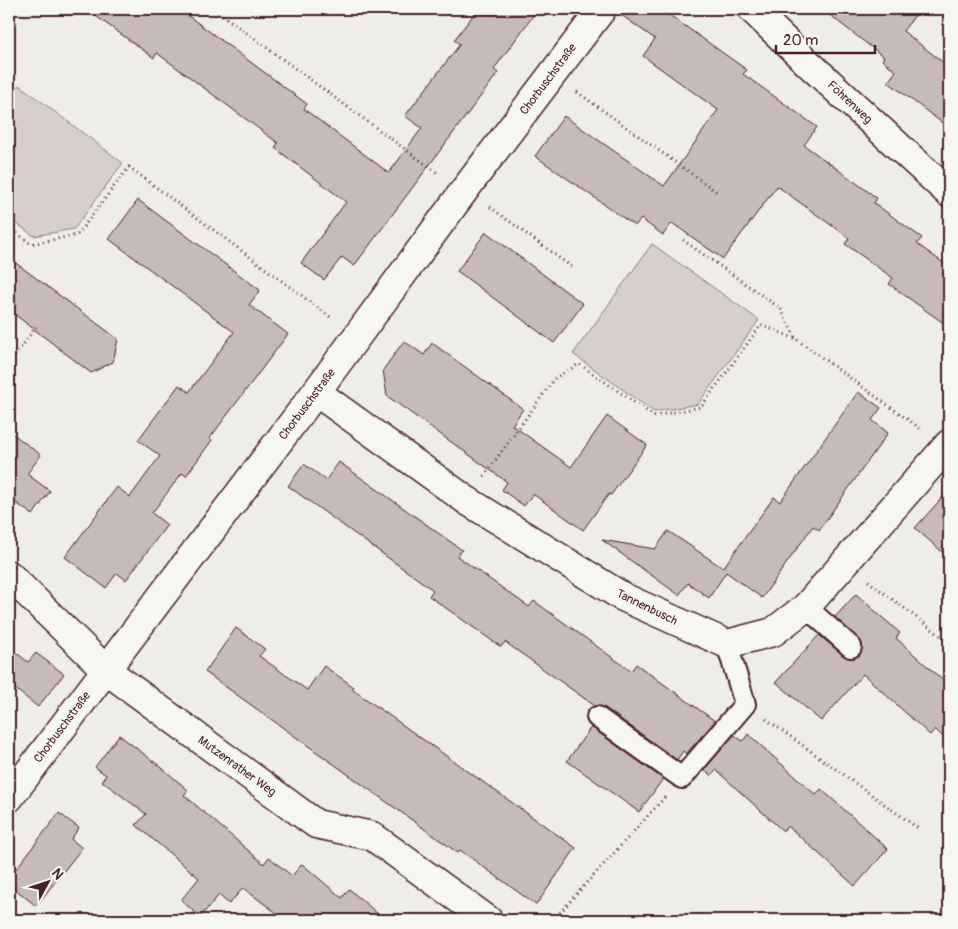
<svg xmlns="http://www.w3.org/2000/svg" width="958" height="929" font-family="Pangolin,sans-serif">
<style>
.green{fill:#d7cfce;stroke:#90777c}
.building{fill:#c6babb;stroke:#4a1f2b}
.lines{fill:none;stroke-linecap:round;stroke-linejoin:round}
.lane-casing{stroke:#4a1f2b;stroke-width:24}
.street-casing{stroke:#4a1f2b;stroke-width:31}
.path{stroke:#4a1f2b;stroke-width:3;stroke-dasharray:1 4;stroke-linecap:butt}
.lane{stroke:#f6f6f2;stroke-width:20}
.street{stroke:#f6f6f2;stroke-width:28}
.labels{text-anchor:middle;stroke-width:4.5;stroke-linejoin:round;paint-order:stroke}
.street-label{font-size:12px;fill:#4a1f2b;stroke:#f6f6f2}
</style>
<rect width="100%" height="100%" fill="#efedea"/>
<filter id="ink" filterUnits="userSpaceOnUse"><feTurbulence type="fractalNoise" baseFrequency=".02" numOctaves="2"/><feDisplacementMap in="SourceGraphic" scale="10" xChannelSelector="R" yChannelSelector="G"/><feConvolveMatrix kernelMatrix="1 2 1 2 8 2 1 2 1" color-interpolation-filters="sRGB"/></filter>
<g filter="url(#ink)">
<!-- green -->
<path class="green" d="M 19,85 L 123,163 L 74,229 L 34,236 L 9,218 L 9,99 Z
M 652,244 L 759,320 L 698,404 L 654,412 L 573,354 Z"/>
<!-- building -->
<path class="building" d="M 86,9 L 179,9 L 307,104 L 304,109 L 389,173 L 422,128 L 405,116 L 460,44 L 454,40 L 478,9 L 538,9 L 494,69 L 498,73 L 354,266 L 342,257 L 324,280 L 301,263 L 346,202 L 275,148 L 278,143 L 157,53 L 154,58 Z
M 617,9 L 661,9 L 747,70 L 743,74 L 817,127 L 804,145 L 877,198 L 874,203 L 922,238 L 917,244 L 949,267 L 949,327 L 889,284 L 893,278 L 845,244 L 849,238 L 777,186 L 723,259 L 672,223 L 663,235 L 641,219 L 635,226 L 535,156 L 564,116 L 664,186 L 718,110 L 643,56 L 655,39 L 617,12 Z
M 822,9 L 920,9 L 903,31 L 949,67 L 949,128 L 888,82 L 896,71 L 882,60 L 884,57 Z
M 138,200 L 260,290 L 249,305 L 288,334 L 210,438 L 212,440 L 186,476 L 182,473 L 152,513 L 167,525 L 126,580 L 117,573 L 106,588 L 65,557 L 117,487 L 130,497 L 160,456 L 138,440 L 179,385 L 189,392 L 234,332 L 109,239 Z
M 486,232 L 583,304 L 554,343 L 457,271 Z
M 9,258 L 118,339 L 113,362 L 91,373 L 9,310 Z
M 404,341 L 424,355 L 432,343 L 523,409 L 512,425 L 571,467 L 607,416 L 647,445 L 611,495 L 609,494 L 583,530 L 533,494 L 524,506 L 502,490 L 507,482 L 387,396 L 383,370 Z
M 858,392 L 881,408 L 872,420 L 888,433 L 819,530 L 813,526 L 762,598 L 726,572 L 709,598 L 688,583 L 679,595 L 602,540 L 655,549 L 668,531 L 723,568 L 774,497 L 780,502 Z
M 9,431 L 41,455 L 27,474 L 50,491 L 33,515 L 9,498 Z
M 339,462 L 462,550 L 457,556 L 529,607 L 534,601 L 631,671 L 636,664 L 715,721 L 686,754 L 683,751 L 677,760 L 604,707 L 595,706 L 505,642 L 501,647 L 429,596 L 433,590 L 288,486 L 304,464 L 326,480 Z
M 949,490 L 949,558 L 915,528 Z
M 856,594 L 900,633 L 896,638 L 949,686 L 949,743 L 935,729 L 930,735 L 863,674 L 821,721 L 776,682 L 819,635 L 844,656 L 848,658 L 854,658 L 860,655 L 862,650 L 862,643 L 835,617 Z
M 236,628 L 265,649 L 259,656 L 307,690 L 324,666 L 354,687 L 352,689 L 576,848 L 536,905 L 460,850 L 458,853 L 205,672 Z
M 9,647 L 28,662 L 36,653 L 64,674 L 38,707 L 9,684 Z
M 591,727 L 663,779 L 639,812 L 567,761 Z
M 748,734 L 816,795 L 821,789 L 888,849 L 855,886 L 788,826 L 783,831 L 716,770 L 711,776 L 704,770 L 734,735 L 743,741 Z
M 119,735 L 161,767 L 188,790 L 184,795 L 264,864 L 269,857 L 292,876 L 302,864 L 342,898 L 349,889 L 385,920 L 286,920 L 243,888 L 229,904 L 219,895 L 200,917 L 181,900 L 199,878 L 136,825 L 146,814 L 102,781 L 106,775 L 95,767 Z
M 59,813 L 79,828 L 71,839 L 82,848 L 36,906 L 9,884 L 9,878 Z"/>
<g class="lines">
<!-- lane casing -->
<g class="lane-casing">
<path id="lane" d="M 806,607 L 851,647
M 597,717 L 682,778 L 745,704 L 727,644"/>
</g>
<!-- street casing -->
<g class="street-casing">
<path id="street" d="M 752,9 L 809,64 L 949,193
M 316,392 L 466,500 L 623,597 L 727,644 L 773,632 L 806,607 L 949,444
M 9,575 L 106,670 L 316,824 L 372,836 L 488,920
M 9,798 L 316,392 L 466,188 L 602,9"/>
</g>
<!-- path -->
<path class="path" d="M 214,9 L 439,174
M 577,92 L 717,192
M 490,207 L 573,268
M 9,227 L 31,244 L 77,235 L 129,167 L 333,319
M 683,240 L 781,309 L 796,339 L 921,429
M 9,364 L 36,327
M 484,476 L 555,378 L 579,364 L 654,416 L 701,407 L 761,325 L 796,339
M 868,581 L 949,642
M 766,719 L 919,829
M 553,920 L 665,797"/>
<!-- lane -->
<use href="#lane" class="lane"/>
<!-- street -->
<use href="#street" class="street"/>
</g>
</g>
<g class="labels">
<!-- street labels -->
<g class="street-label">
<text transform="translate(548 79) rotate(-53)" y="4">Chorbuschstraße</text>
<text transform="translate(850 102) rotate(43)" y="4">Föhrenweg</text>
<text transform="translate(307 404) rotate(-53)" y="4">Chorbuschstraße</text>
<text transform="translate(647 607) rotate(26)" y="4">Tannenbusch</text>
<text transform="translate(62 727) rotate(-53)" y="4">Chorbuschstraße</text>
<text transform="translate(237 766) rotate(36)" y="4">Mutzenrather Weg</text>
</g>
</g>
<!-- margin -->
<rect width="958" height="929" fill="none" stroke="#f6f6f2" stroke-width="30"/>
<rect x="15" y="15" width="928" height="899" fill="none" stroke="#4a1f2b" stroke-width="2" filter="url(#ink)"/>
<!-- north arrow -->
<g transform="translate(48 882) rotate(50)" stroke="#f6f6f2" stroke-width="4" paint-order="stroke">
<path d="M0-4L9 19L0 12L-9 19Z" fill="#4a1f2b"/>
<text y="-8" font-size="14" font-weight="bold" text-anchor="middle" fill="#4a1f2b">N</text>
</g>
<!-- scale -->
<path d="M776 45v8h99v-8" fill="none" stroke="#4a1f2b" stroke-width="2.5"/>
<text x="783" y="45" font-size="15" fill="#4a1f2b" stroke="#f6f6f2" stroke-width="4" paint-order="stroke">20 m</text>
</svg>
